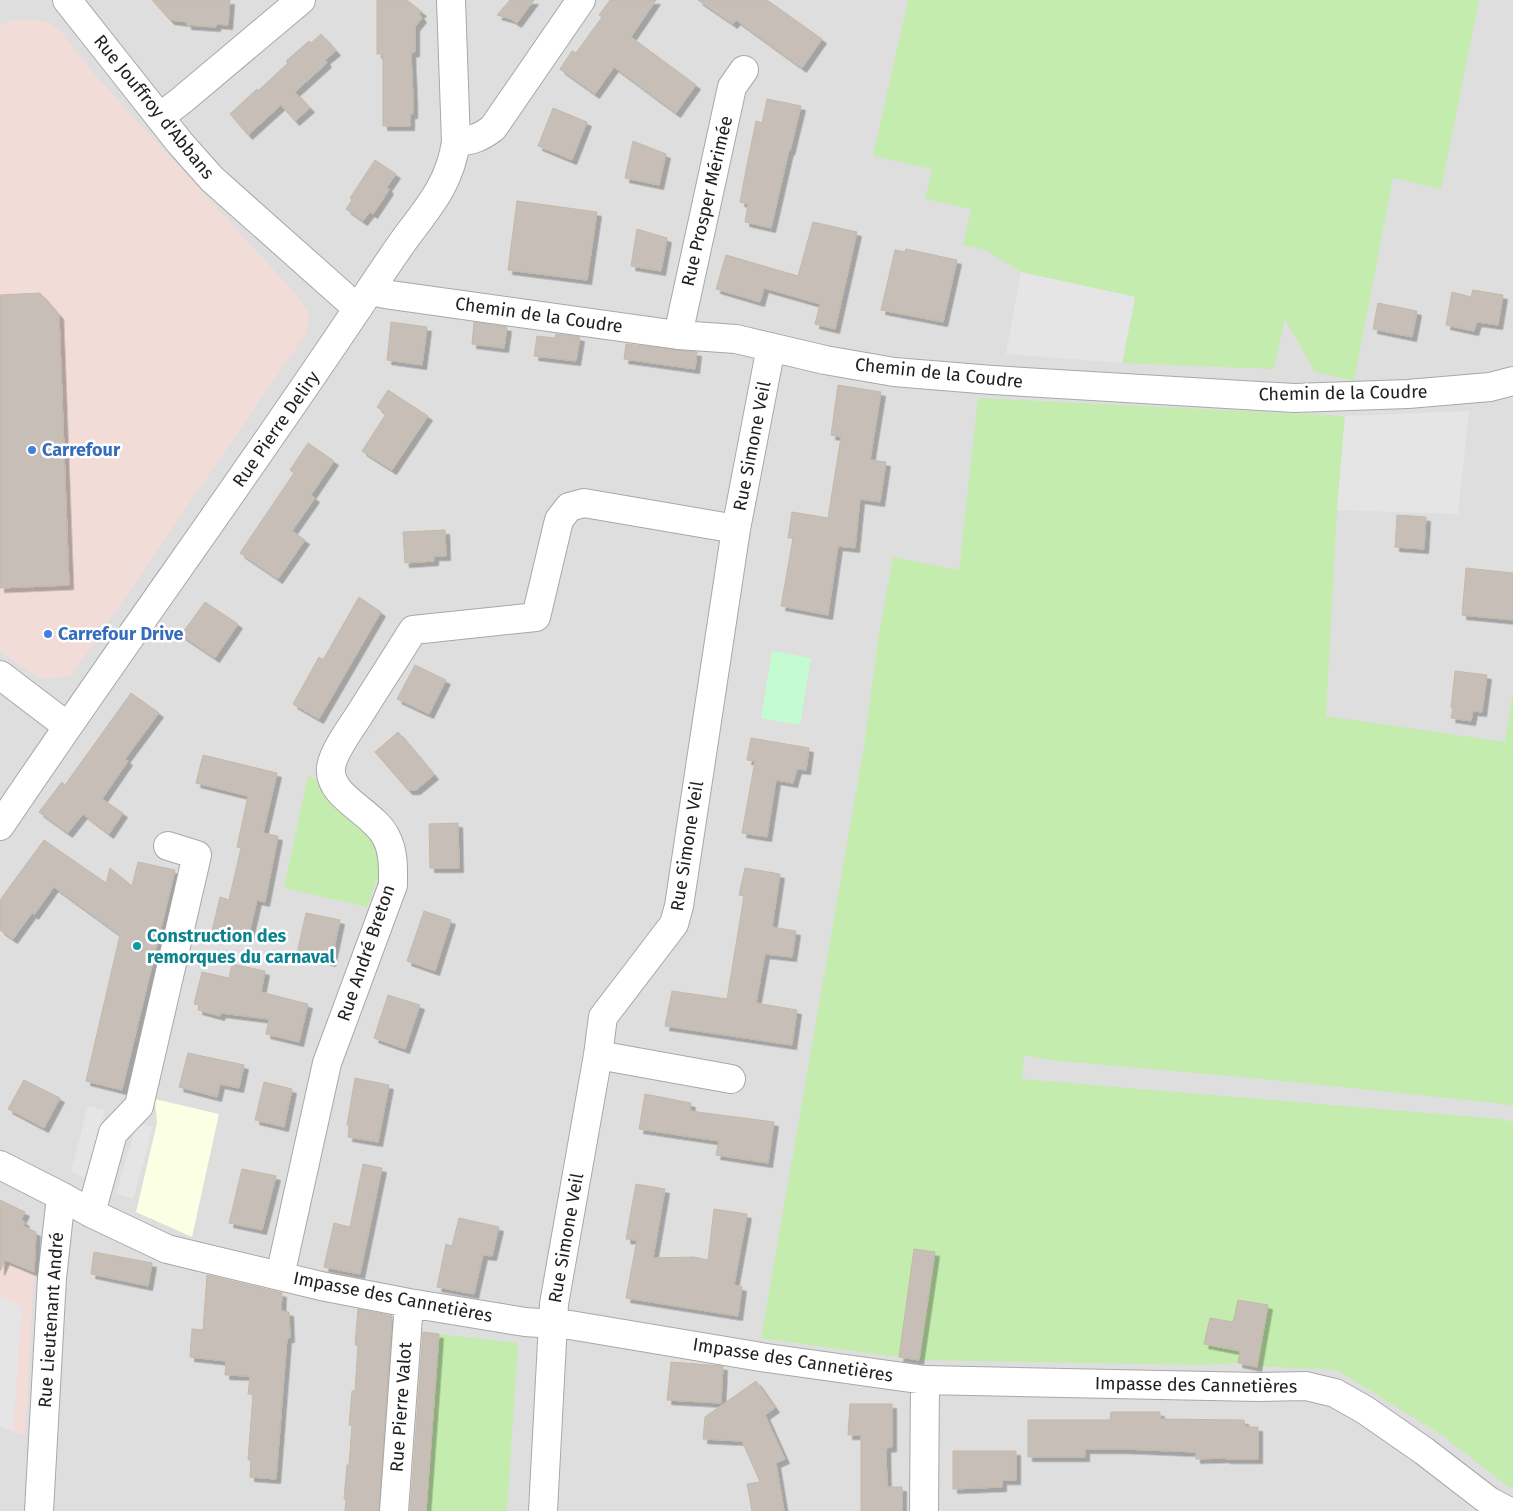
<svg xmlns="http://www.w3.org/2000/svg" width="1513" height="1511" font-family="'Fira Sans',sans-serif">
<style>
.residential{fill:#dfdede}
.commercial{fill:#f2dcd7}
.education{fill:#fbffe3}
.grass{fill:#c4ecae}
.park{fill:#c5fbd0}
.parking{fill:#e5e5e5}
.building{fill:#c7bfb7;stroke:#c4b8aa;filter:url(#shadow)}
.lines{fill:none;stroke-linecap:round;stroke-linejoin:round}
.minor-casing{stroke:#a8a8a8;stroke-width:30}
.tertiary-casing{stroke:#a8a8a8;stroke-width:30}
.minor{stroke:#fff;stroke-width:28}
.tertiary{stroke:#fff;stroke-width:28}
.shop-dot{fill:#3f7fe0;stroke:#fff;stroke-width:2}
.culture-dot{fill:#0f9aa8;stroke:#fff;stroke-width:2}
.labels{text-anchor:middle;stroke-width:5;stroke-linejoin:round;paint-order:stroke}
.street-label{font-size:18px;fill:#212121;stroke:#fff}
.shop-label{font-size:18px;font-weight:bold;fill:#366cbe;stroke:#fff;text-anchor:start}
.culture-label{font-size:18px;font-weight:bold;fill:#0d838f;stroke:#fff;text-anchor:start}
</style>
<defs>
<filter id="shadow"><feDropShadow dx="4.5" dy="4.5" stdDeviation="0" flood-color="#0004"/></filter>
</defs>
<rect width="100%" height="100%" fill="#f2f0e8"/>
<!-- residential -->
<path class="residential" d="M 0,0 L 1513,0 L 1513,1511 L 0,1511 Z"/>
<!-- commercial -->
<path class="commercial" d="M 30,19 L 49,23 L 61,32 L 94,74 L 292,290 L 308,311 L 308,322 L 307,332 L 71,676 L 41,679 L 0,651 L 0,25 L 13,20 Z
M 0,1259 L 34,1275 L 25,1436 L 0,1426 Z"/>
<!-- education -->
<path class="education" d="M 155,1099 L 219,1114 L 192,1237 L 136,1212 L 157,1123 Z"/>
<!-- grass -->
<path class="grass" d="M 908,0 L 1479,0 L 1441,189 L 1393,178 L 1354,381 L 1315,372 L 1285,319 L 1274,369 L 1122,363 L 1135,297 L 1021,272 L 986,250 L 963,245 L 971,209 L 925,199 L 932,169 L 873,156 Z
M 978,398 L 1345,416 L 1337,510 L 1326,716 L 1505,742 L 1513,692 L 1513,1106 L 1497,1103 L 1242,1077 L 1049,1060 L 1024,1055 L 1022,1079 L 1500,1119 L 1513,1122 L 1513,1488 L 1507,1486 L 1443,1436 L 1337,1370 L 1257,1366 L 1240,1363 L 1200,1365 L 919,1360 L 761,1338 L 864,746 L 879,634 L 893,557 L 959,570 Z
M 308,775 L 357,808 L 378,837 L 380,871 L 367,907 L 284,888 Z
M 439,1334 L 518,1343 L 507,1511 L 427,1511 Z"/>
<!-- park -->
<path class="park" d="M 772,651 L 811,658 L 800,725 L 761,718 Z"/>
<!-- parking -->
<path class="parking" d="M 1021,272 L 1135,297 L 1122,363 L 1006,354 Z
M 1469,411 L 1458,514 L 1337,510 L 1345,416 Z
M 88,1106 L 105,1110 L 87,1179 L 71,1172 Z
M 137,1122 L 153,1127 L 133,1199 L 116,1194 Z
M 0,1296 L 22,1307 L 13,1431 L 0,1426 Z"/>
<!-- building -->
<path class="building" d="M 152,0 L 230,0 L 228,25 L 216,24 L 216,27 L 187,25 L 187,22 L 170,20 Z
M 377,0 L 407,0 L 422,12 L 419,14 L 422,18 L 415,27 L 415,52 L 411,53 L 413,99 L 413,114 L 410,114 L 410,126 L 383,126 L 383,54 L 377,54 Z
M 510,0 L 534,0 L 517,23 L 511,19 L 497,15 Z
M 610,0 L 656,0 L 631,37 L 696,85 L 676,113 L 614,67 L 595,94 L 560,69 L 572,51 L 576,53 L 602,17 L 599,15 Z
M 698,0 L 767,0 L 822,39 L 802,68 L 736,20 L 733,24 Z
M 321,34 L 336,51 L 325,60 L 327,63 L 295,92 L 310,108 L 295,121 L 281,105 L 248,135 L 230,114 L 257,89 L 258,91 L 288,63 L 286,61 L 309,41 L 311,43 Z
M 767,99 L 801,106 L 790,151 L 789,150 L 771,228 L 745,222 L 748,204 L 740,202 L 747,165 L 748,166 L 747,165 L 756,121 L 762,123 Z
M 553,108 L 587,122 L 572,160 L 538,146 Z
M 633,141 L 666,154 L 659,185 L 625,178 Z
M 375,160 L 396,174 L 387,187 L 389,190 L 373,214 L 370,212 L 363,221 L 346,209 L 352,200 L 350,198 Z
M 517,201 L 597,212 L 587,280 L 508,270 Z
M 813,222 L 857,232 L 835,329 L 815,324 L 820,304 L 764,288 L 760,302 L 716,289 L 726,255 L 798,276 Z
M 637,229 L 667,238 L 661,271 L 631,266 Z
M 906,249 L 957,260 L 943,322 L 881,310 L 895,250 L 905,252 Z
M 1473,290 L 1503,295 L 1498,325 L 1477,322 L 1474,331 L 1446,325 L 1452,292 L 1471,297 Z
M 40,293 L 59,315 L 69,585 L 0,588 L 0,295 Z
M 1378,303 L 1417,311 L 1412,337 L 1373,329 Z
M 391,322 L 427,327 L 422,365 L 387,360 Z
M 474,322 L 507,327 L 504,348 L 472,344 Z
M 556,334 L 580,337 L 576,361 L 534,356 L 537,336 L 555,338 Z
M 626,344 L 697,352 L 695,369 L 624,359 Z
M 838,385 L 881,392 L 870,460 L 886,462 L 880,502 L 860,499 L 855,548 L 838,546 L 828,615 L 781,606 L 793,538 L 788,538 L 792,512 L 828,518 L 841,437 L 831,435 Z
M 388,390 L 428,416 L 392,470 L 362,451 L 386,414 L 377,407 Z
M 308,443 L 334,461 L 311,495 L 315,498 L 292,531 L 305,540 L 278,579 L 240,553 L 294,473 L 290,470 Z
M 1397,515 L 1426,517 L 1424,549 L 1395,547 Z
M 445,530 L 446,556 L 434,556 L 434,561 L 405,563 L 403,532 Z
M 1466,568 L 1513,573 L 1513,620 L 1462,615 Z
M 359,597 L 381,612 L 319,719 L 293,704 L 319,657 L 323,660 Z
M 205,602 L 238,624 L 215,658 L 181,635 Z
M 415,665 L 446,680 L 429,714 L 397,699 Z
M 1455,671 L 1487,675 L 1482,712 L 1473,711 L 1471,721 L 1451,718 L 1453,708 L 1451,708 Z
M 131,693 L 159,713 L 125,759 L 128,761 L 102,799 L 123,813 L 109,834 L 83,814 L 68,833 L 39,812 L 62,782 L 65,785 Z
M 398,732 L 434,775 L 416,790 L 408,790 L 375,752 Z
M 751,738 L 809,748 L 806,770 L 797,769 L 793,783 L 776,780 L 767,837 L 742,833 L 755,761 L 747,760 Z
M 203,755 L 277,773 L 263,833 L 278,836 L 265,902 L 257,900 L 248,939 L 212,931 L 220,897 L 229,900 L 241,848 L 237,847 L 248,796 L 196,783 Z
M 458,823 L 459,868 L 430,868 L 429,824 Z
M 44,840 L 106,883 L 110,868 L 132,886 L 138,862 L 175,870 L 122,1090 L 86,1081 L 120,935 L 54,887 L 34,915 L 32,913 L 13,939 L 0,930 L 0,900 Z
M 745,868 L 780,874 L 772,927 L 796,931 L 792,957 L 765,954 L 756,1003 L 797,1010 L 792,1045 L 665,1026 L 672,991 L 727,999 L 744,896 L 739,895 Z
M 424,911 L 451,920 L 435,971 L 407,961 Z
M 306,913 L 340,920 L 331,962 L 297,953 Z
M 232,964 L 265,971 L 261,992 L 308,1004 L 299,1042 L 266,1034 L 269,1019 L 221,1013 L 220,1016 L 198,1010 L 199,1005 L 194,1004 L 202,972 L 229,978 Z
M 388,995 L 420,1005 L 405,1049 L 374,1038 Z
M 188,1053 L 244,1065 L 239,1088 L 220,1084 L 217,1097 L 179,1087 Z
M 355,1078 L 389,1085 L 378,1142 L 348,1137 L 349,1125 L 347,1125 Z
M 24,1080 L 60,1098 L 44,1128 L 8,1109 Z
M 264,1082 L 292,1089 L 284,1127 L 255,1120 Z
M 645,1094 L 691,1103 L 690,1111 L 774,1122 L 768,1163 L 716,1155 L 719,1141 L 639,1129 Z
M 363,1164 L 382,1168 L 360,1274 L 324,1267 L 334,1223 L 350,1227 Z
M 242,1169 L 276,1176 L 262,1230 L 229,1223 Z
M 636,1184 L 665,1189 L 653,1258 L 693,1257 L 708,1260 L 714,1209 L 747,1214 L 734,1285 L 742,1287 L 738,1316 L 626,1298 L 637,1240 L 626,1239 Z
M 0,1200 L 25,1212 L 21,1220 L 25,1222 L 23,1226 L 36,1232 L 34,1272 L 5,1260 L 0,1271 Z
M 459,1218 L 499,1227 L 492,1256 L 483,1255 L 474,1294 L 437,1287 L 446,1244 L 452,1246 Z
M 914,1249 L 935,1252 L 919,1360 L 899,1357 Z
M 94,1252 L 152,1263 L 148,1286 L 91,1274 Z
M 207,1275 L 282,1293 L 281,1311 L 289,1312 L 290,1338 L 287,1338 L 276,1479 L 250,1477 L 251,1460 L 248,1460 L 253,1394 L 248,1394 L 250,1376 L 225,1375 L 226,1361 L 190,1357 L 192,1329 L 203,1330 Z
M 1238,1300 L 1268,1305 L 1257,1367 L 1238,1363 L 1240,1351 L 1204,1344 L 1210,1318 L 1233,1322 Z
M 358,1309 L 392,1316 L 379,1511 L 345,1511 L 346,1499 L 344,1499 L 347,1465 L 349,1465 L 352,1425 L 349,1425 L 352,1391 L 355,1391 L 358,1345 L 355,1345 Z
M 423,1332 L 439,1334 L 426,1511 L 410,1511 Z
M 671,1362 L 723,1366 L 721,1403 L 667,1400 Z
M 756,1381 L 775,1408 L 765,1415 L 785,1459 L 776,1463 L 784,1511 L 752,1511 L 747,1484 L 760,1482 L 742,1441 L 703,1439 L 705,1417 Z
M 850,1404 L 892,1404 L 892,1447 L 886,1448 L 887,1487 L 902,1487 L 902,1511 L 861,1511 L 861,1435 L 848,1435 Z
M 1111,1412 L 1160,1412 L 1160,1419 L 1244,1420 L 1245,1427 L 1258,1427 L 1258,1459 L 1226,1459 L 1226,1458 L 1196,1459 L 1196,1452 L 1124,1449 L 1085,1449 L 1085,1457 L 1028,1457 L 1028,1420 L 1110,1420 Z
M 953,1451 L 1016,1451 L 1016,1480 L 1002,1480 L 1002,1487 L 953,1489 Z"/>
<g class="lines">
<!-- minor casing -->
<g class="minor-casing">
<path id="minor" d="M 67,0 L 180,143 L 212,179 L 348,300 L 358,308
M 160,117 L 182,100 L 301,0
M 456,142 C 473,140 480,138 493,128 L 581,0
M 370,291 L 391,295 L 678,335 L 736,339 L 825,360 L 894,372 L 992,380 L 1294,398 L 1408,394 L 1490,387 L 1513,381
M 678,335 L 732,87 L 744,70
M 0,675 L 67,726
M 598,1055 L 731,1079
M 0,1165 L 61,1196 L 52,1278 L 39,1511
M 61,1196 L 91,1213 L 167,1249 L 321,1286 L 409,1303 L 525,1322 L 570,1325 L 767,1358 L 925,1380 L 1258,1387 L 1306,1386 L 1335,1393 L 1365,1410 L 1424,1451 L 1489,1501 L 1508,1511
M 91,1213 L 113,1133 L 139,1106 L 197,855 L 168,846
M 280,1276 L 327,1063 L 393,885 C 393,868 394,852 386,837 C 374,812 328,797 331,768 C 332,754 350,729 358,717 C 376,688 395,659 413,630 L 536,617 L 559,520 L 569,507 L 584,503 L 736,529
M 394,1511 L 409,1303
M 543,1511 L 554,1304 L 598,1055 L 603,1017 L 674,924 L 679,906 L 736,529 L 771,347
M 924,1511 L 925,1380"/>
</g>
<!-- tertiary casing -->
<g class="tertiary-casing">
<path id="tertiary" d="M 0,826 C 121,646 250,471 370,290 C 382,272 394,254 407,236 C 431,204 450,182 456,142 L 451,0"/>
</g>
<!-- minor -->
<use href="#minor" class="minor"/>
<!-- tertiary -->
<use href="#tertiary" class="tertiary"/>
</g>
<!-- markers -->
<g class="shop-dot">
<circle cx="32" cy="450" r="5"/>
<circle cx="48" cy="634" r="5"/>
</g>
<circle class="culture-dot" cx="137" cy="946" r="5"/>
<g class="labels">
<!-- street labels -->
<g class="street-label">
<text transform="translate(154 107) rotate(51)" y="6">Rue Jouffroy d'Abbans</text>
<text transform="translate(707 201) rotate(-77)" y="6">Rue Prosper Mérimée</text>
<text transform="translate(539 315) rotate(8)" y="6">Chemin de la Coudre</text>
<text transform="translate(939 373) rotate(6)" y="6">Chemin de la Coudre</text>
<text transform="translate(1343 393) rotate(-1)" y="6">Chemin de la Coudre</text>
<text transform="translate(276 429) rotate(-55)" y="6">Rue Pierre Deliry</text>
<text transform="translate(752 446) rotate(-79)" y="6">Rue Simone Veil</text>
<text transform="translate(687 846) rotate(-81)" y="6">Rue Simone Veil</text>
<text transform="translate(366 953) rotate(-71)" y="6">Rue André Breton</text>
<text transform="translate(566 1238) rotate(-80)" y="6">Rue Simone Veil</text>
<text transform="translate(393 1297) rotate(11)" y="6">Impasse des Cannetières</text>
<text transform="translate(51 1320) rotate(-86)" y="6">Rue Lieutenant André</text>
<text transform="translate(793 1360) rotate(9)" y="6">Impasse des Cannetières</text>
<text transform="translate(1196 1385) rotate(1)" y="6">Impasse des Cannetières</text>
<text transform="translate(401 1407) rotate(-86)" y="6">Rue Pierre Valot</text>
</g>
<!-- shop labels -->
<g class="shop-label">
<text x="42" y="456">Carrefour</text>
<text x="58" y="640">Carrefour Drive</text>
</g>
<!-- culture labels -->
<g class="culture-label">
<text x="147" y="942">Construction des<tspan x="147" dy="21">remorques du carnaval</tspan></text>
</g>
</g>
</svg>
